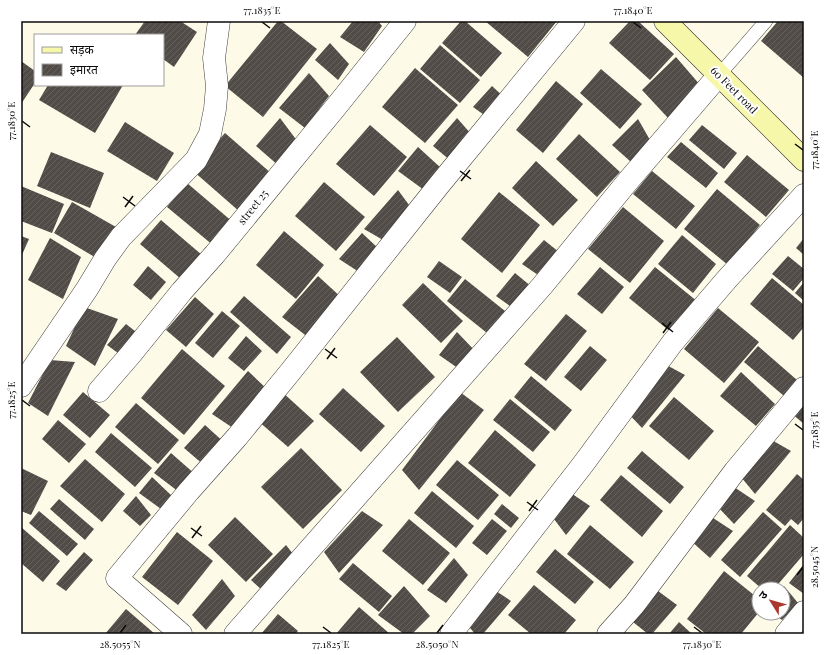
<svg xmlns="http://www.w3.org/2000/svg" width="825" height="655" font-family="'Playfair Display','Noto Sans Devanagari',serif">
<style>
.building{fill:url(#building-hatch)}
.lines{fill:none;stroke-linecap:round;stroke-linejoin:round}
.lane-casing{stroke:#3d3d3d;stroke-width:14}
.street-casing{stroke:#3d3d3d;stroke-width:23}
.secondary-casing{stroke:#2c2c2c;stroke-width:23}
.lane{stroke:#fff;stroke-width:13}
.street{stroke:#fff;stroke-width:22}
.secondary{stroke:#f6f7a9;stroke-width:22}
.ticks{fill:none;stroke:#0a0a0a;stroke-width:1.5}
.labels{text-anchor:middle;stroke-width:4;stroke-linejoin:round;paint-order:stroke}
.street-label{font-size:11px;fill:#0a0a0a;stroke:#fff}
.neatline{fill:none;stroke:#0a0a0a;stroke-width:1.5}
.ticks-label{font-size:10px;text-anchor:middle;fill:#0a0a0a}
</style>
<defs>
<pattern id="building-hatch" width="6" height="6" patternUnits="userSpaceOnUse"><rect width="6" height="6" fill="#514c47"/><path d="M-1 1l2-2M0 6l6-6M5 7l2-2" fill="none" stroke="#65615d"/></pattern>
</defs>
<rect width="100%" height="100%" fill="#fdfbe8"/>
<!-- building -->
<path class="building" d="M 145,21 L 180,21 L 197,32 L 174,67 L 163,59 L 163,35 L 135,35 Z
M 278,21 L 281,21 L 317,49 L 263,117 L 225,86 Z
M 353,21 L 378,21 L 382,26 L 364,52 L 340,37 Z
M 461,21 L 465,21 L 502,53 L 481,77 L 442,43 Z
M 485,21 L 557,21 L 528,57 Z
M 630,21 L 638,21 L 674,54 L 650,80 L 609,43 Z
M 778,21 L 804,21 L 804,78 L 761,41 Z
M 330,43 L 349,64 L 338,80 L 315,60 Z
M 440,45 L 480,80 L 460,103 L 420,69 Z
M 676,57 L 701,86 L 668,118 L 642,90 Z
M 21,61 L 35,71 L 35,83 L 21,104 Z
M 415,68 L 458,105 L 425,143 L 382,107 Z
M 601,69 L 642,104 L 620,129 L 580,93 Z
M 309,73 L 329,96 L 305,128 L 279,108 Z
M 556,81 L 583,104 L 543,153 L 516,130 Z
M 48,85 L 123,85 L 95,133 L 39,100 Z
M 492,86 L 506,99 L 487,117 L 473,107 Z
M 280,118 L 298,142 L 279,166 L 256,146 Z
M 457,118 L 472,135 L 451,161 L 433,146 Z
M 638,119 L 650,140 L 631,162 L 612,145 Z
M 125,122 L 174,153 L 157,181 L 107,151 Z
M 370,125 L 407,157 L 374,196 L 336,164 Z
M 702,125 L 737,153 L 724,169 L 689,140 Z
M 225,133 L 272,174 L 240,212 L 192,170 Z
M 579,134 L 620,172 L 597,197 L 556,159 Z
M 681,142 L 718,173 L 706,188 L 667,157 Z
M 418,147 L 441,168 L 424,190 L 398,171 Z
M 51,152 L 104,173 L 90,208 L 37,186 Z
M 747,155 L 789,190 L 766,217 L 724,182 Z
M 536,161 L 578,200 L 553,226 L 512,188 Z
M 652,171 L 695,206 L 676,229 L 633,194 Z
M 324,182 L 365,217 L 336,251 L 295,216 Z
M 187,183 L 234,223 L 214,246 L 167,207 Z
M 21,186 L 64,204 L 52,233 L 21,221 Z
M 717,189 L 760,225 L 728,265 L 684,229 Z
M 398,190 L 412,209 L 383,240 L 364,229 Z
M 499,192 L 540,225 L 502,273 L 461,239 Z
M 72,202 L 116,227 L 98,259 L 54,233 Z
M 623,207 L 664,241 L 630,283 L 588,249 Z
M 161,220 L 202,255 L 181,279 L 140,244 Z
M 284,231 L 324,265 L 296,299 L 256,265 Z
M 362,233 L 379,249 L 359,272 L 339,259 Z
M 682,235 L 716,264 L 693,293 L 658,264 Z
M 21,236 L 29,239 L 21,257 Z
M 50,238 L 81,257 L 63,299 L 28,280 Z
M 804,238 L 804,255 L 796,248 Z
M 544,240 L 559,252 L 541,277 L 522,264 Z
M 788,256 L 804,269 L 804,278 L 793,291 L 772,274 Z
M 439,261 L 462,277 L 450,293 L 427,277 Z
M 148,266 L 166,282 L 151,300 L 133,285 Z
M 600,267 L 624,287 L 602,314 L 577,294 Z
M 655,267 L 698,302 L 672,333 L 629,298 Z
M 515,273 L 532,287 L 514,309 L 496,296 Z
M 318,276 L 343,299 L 309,338 L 282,317 Z
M 772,278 L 804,305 L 804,327 L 793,340 L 750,304 Z
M 465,279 L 510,315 L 492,337 L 447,301 Z
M 804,282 L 804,301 L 795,293 Z
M 423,283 L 463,321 L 441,343 L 402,305 Z
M 244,296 L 291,337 L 277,354 L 230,312 Z
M 195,297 L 214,314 L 186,347 L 166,330 Z
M 84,307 L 118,319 L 95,366 L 66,346 Z
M 718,308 L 759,342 L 724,383 L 684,349 Z
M 222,311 L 240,326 L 213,358 L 195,343 Z
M 566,314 L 587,331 L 546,381 L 524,364 Z
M 126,324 L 140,335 L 122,356 L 107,345 Z
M 457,332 L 478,354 L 462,371 L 439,355 Z
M 246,336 L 262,351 L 244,371 L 228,358 Z
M 397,337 L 435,377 L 398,412 L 360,372 Z
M 590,346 L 607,360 L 581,391 L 564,377 Z
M 758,346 L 797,380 L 784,396 L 744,362 Z
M 182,349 L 225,386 L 184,435 L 141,398 Z
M 50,360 L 75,362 L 48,416 L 28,403 Z
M 661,362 L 685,375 L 642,428 L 625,410 Z
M 248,371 L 269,391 L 236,430 L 212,414 Z
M 741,372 L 775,404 L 756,426 L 720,396 Z
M 531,376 L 572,410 L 555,431 L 514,397 Z
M 343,388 L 385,426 L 361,452 L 319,414 Z
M 281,391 L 314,421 L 288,447 L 257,420 Z
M 83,392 L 110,415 L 90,438 L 63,415 Z
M 460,392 L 484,410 L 419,490 L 402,470 Z
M 674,397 L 714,431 L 689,460 L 649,426 Z
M 804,397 L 804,424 L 791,413 Z
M 510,399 L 550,432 L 533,452 L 493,420 Z
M 136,403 L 179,440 L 158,464 L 115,427 Z
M 58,420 L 86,444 L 69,463 L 42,439 Z
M 205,425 L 226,444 L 205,466 L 184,448 Z
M 495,430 L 536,465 L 510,497 L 468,463 Z
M 111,433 L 152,468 L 135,487 L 95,452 Z
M 770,439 L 791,451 L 755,494 L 741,477 Z
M 301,448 L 342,490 L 303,529 L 261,487 Z
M 642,451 L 684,487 L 670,504 L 627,468 Z
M 171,453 L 196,475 L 179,492 L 154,473 Z
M 85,459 L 125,494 L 102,522 L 60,486 Z
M 457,460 L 499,495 L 478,520 L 436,485 Z
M 21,468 L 48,481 L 31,515 L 21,511 Z
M 797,474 L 804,480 L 804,518 L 798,525 L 791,519 L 785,526 L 766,510 Z
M 621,475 L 663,511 L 642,537 L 600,500 Z
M 152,477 L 172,496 L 161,509 L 139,493 Z
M 734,487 L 755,501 L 734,524 L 717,506 Z
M 565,489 L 590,506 L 566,535 L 548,511 Z
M 432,491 L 474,526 L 456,548 L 414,513 Z
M 136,496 L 151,515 L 140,526 L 123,511 Z
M 59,499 L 94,529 L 85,540 L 50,509 Z
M 502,504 L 519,518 L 511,528 L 494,514 Z
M 39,511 L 78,544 L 67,556 L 29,523 Z
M 362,511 L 383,525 L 339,573 L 324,552 Z
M 763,512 L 782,529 L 740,577 L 721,560 Z
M 710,516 L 733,531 L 710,558 L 690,540 Z
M 235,517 L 273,554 L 246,582 L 208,545 Z
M 409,519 L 450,553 L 423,585 L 382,551 Z
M 492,519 L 507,531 L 487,555 L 472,543 Z
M 590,525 L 634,562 L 610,589 L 567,554 Z
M 790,525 L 804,538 L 804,554 L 774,589 L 762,589 L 747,576 Z
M 21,527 L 60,561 L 43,582 L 21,563 Z
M 177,532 L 213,561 L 178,605 L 142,577 Z
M 286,545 L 297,559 L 265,593 L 251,580 Z
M 555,549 L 594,582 L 575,604 L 536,572 Z
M 84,552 L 93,560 L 66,591 L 56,584 Z
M 454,558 L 468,575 L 446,603 L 427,590 Z
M 353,563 L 392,596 L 379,612 L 339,579 Z
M 804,564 L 804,594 L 789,583 Z
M 724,571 L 759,599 L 759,612 L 741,634 L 706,634 L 687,619 Z
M 222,579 L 235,596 L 206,630 L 192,615 Z
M 534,585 L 576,620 L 564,634 L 531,634 L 508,615 Z
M 404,586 L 430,616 L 412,634 L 404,634 L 378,615 Z
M 784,586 L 798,603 L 782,620 L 773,613 L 783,613 L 783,589 L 782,589 Z
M 493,589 L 511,601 L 483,634 L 475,634 L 466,623 Z
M 658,591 L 677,605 L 652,634 L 648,634 L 633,622 Z
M 359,607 L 390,634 L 336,634 Z
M 126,609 L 155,634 L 105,634 Z
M 278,614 L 298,631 L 295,634 L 261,634 Z
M 679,622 L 692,634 L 669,634 Z"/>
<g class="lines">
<!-- lane casing -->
<g class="lane-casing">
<path id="lane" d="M 719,75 L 766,21"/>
</g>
<!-- street casing -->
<g class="street-casing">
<path id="street" d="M 21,386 L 87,289 L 105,259 L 121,237 L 196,160 L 210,134 L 215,109 L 217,86 L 214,58 L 219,21
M 99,391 L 131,354 L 182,291 L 215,254 L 335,108 L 405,21
M 181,634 L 117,578 L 189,491 L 237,437 L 291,371 L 439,185 L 574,21
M 235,634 L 542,286 L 628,181 L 719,75
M 451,634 L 584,463 L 673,342 L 728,278 L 804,195
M 608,634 L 634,605 L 735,471 L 804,388
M 786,634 L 804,612"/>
</g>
<!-- secondary casing -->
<g class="secondary-casing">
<path id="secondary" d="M 665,21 L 804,160"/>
</g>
<!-- lane -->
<use href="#lane" class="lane"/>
<!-- street -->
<use href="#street" class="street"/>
<!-- secondary -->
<use href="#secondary" class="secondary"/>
</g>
<!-- ticks -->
<path class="ticks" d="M 262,22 L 270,28M 633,22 L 641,28M 22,121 L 30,127M 795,144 L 803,150M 460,171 L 471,179M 461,181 L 470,170M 123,197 L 135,206M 125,207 L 133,196M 662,323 L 673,332M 663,333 L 671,322M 325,349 L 337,358M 327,359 L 335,348M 22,400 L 30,406M 795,424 L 803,430M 527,502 L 538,510M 529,511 L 537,500M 191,528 L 202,536M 192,538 L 201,526M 797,575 L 803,567M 323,627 L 331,633M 694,627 L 702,633M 120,633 L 126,625M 437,633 L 443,625"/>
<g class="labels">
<!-- street labels -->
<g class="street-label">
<text transform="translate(734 90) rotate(45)" y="4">60 Feet road</text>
<text transform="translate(253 207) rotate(-51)" y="4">street 25</text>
</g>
</g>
<!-- border -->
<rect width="825" height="655" fill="none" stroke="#ffffff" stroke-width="44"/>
<!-- legend -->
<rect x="34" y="34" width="130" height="52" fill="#ffffff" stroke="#9d9d9d"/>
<rect x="42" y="47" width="20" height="6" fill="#f6f7a9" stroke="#9d9d9d"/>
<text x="70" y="54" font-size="12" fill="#0a0a0a">सड़क</text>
<rect x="42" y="64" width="20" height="12" fill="url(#building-hatch)" stroke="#9d9d9d"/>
<text x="70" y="74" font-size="12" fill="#0a0a0a">इमारत</text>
<!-- north arrow -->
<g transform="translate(771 601) rotate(307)"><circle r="19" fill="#ffffff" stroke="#9d9d9d"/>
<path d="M0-3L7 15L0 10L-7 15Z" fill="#aa3a31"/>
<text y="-6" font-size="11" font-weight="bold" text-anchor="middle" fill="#0a0a0a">उ</text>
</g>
<rect x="22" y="22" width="781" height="611" class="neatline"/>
<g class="ticks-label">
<text x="262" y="14">77.1835°E</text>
<text x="633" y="14">77.1840°E</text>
<text transform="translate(11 121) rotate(-90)" y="4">77.1830°E</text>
<text transform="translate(814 150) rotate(-90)" y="4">77.1840°E</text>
<text transform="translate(11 400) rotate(-90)" y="4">77.1825°E</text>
<text transform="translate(814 430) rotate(-90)" y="4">77.1835°E</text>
<text transform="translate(814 567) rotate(-90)" y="4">28.5045°N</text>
<text x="120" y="648">28.5055°N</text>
<text x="331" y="648">77.1825°E</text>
<text x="437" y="648">28.5050°N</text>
<text x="702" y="648">77.1830°E</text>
</g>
</svg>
